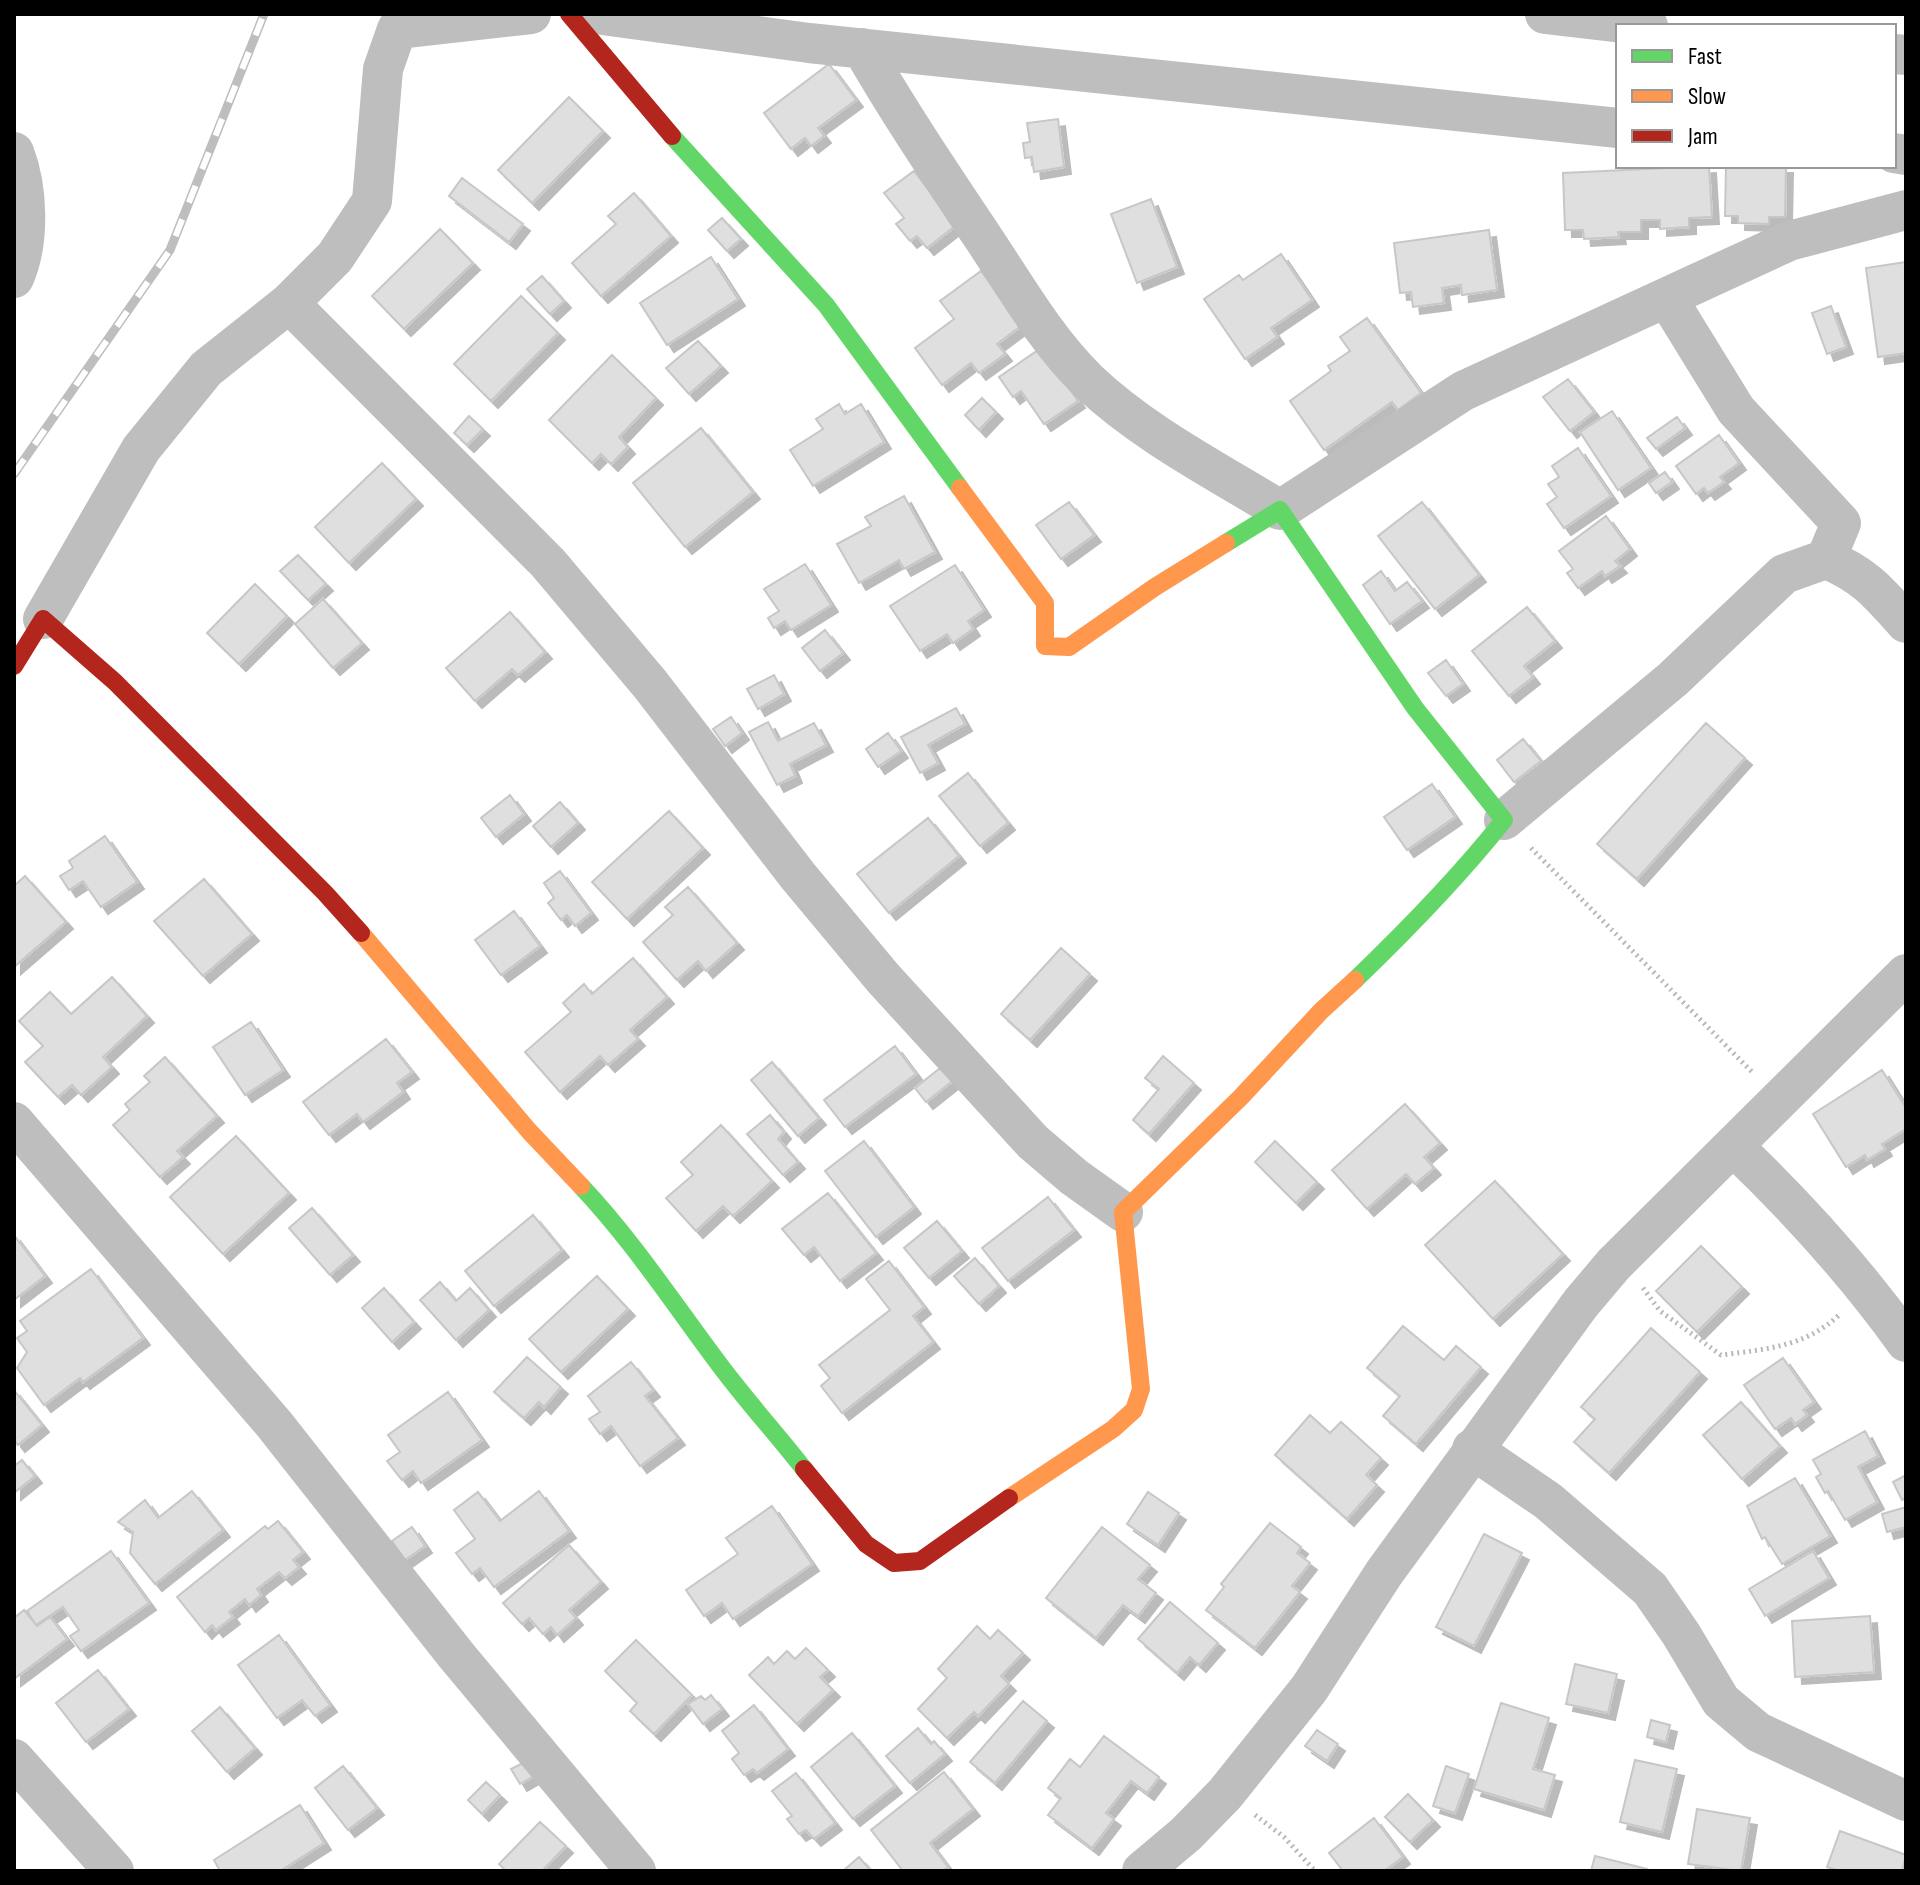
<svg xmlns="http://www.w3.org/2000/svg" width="1920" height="1885" font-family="'Sofia Sans Condensed',sans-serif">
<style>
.building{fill:#dfdfdf;stroke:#c7c7c7;stroke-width:2;filter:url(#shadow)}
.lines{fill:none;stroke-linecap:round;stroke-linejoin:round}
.path{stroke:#b9b9b9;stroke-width:5;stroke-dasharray:2 4;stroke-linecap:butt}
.street{stroke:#bebebe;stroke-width:40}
.fast{stroke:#63d668;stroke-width:18}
.slow{stroke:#ff974d;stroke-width:18}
.jam{stroke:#b3261e;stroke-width:18}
.rail-casing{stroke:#bebebe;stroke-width:9}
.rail{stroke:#fff;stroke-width:6;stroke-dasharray:18;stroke-linecap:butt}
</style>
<defs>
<filter id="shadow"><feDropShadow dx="7" dy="7" stdDeviation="0" flood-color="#0004"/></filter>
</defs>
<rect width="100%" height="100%" fill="#fff"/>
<!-- building -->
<path class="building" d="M 829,64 L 856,100 L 818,128 L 824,136 L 811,146 L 805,138 L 791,149 L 764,113 Z
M 569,97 L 603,131 L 532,203 L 498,170 Z
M 1058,119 L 1064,167 L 1034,172 L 1032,157 L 1025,158 L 1023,143 L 1030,142 L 1027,123 Z
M 1709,166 L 1712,217 L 1689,218 L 1689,227 L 1660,229 L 1660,220 L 1641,220 L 1641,232 L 1618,232 L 1619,237 L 1584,239 L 1583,230 L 1565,230 L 1563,173 Z
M 1726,166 L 1786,166 L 1785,217 L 1769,217 L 1769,224 L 1738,223 L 1738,216 L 1725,216 Z
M 914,171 L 940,205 L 964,219 L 927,248 L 917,236 L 910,241 L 896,224 L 904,218 L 884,193 Z
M 462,178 L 523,224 L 509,242 L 449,196 Z
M 634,193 L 671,236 L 601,296 L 572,263 L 616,224 L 608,216 Z
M 1151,199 L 1177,267 L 1137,283 L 1111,214 Z
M 722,218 L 741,239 L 727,251 L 708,230 Z
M 440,229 L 473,263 L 404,329 L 372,296 Z
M 1489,230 L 1497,290 L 1462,295 L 1461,285 L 1442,288 L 1444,303 L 1413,307 L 1411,292 L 1400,293 L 1394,243 Z
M 1281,254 L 1312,300 L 1271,328 L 1277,337 L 1245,359 L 1204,299 L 1239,275 L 1243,280 Z
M 711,257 L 738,299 L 667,345 L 640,303 Z
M 1906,262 L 1906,353 L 1878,357 L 1866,268 Z
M 981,271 L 1021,326 L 997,344 L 1005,354 L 979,373 L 971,363 L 942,385 L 915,348 L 954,319 L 940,301 Z
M 542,276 L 564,301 L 550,314 L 527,289 Z
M 521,296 L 558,333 L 491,401 L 454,364 Z
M 1831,306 L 1846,347 L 1827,354 L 1812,313 Z
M 1367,318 L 1421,393 L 1398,410 L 1392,402 L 1324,450 L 1290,401 L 1331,371 L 1328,366 L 1350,351 L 1340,337 Z
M 698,341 L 721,366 L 689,394 L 666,368 Z
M 1041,348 L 1078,401 L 1044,424 L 1021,391 L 1013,397 L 999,377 Z
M 612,355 L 656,398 L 619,437 L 628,447 L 611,464 L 601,454 L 592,463 L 549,420 Z
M 1568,379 L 1594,412 L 1570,431 L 1543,397 Z
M 982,398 L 996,412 L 979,430 L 965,415 Z
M 839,404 L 845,414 L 861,404 L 884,442 L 813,486 L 790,450 L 823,429 L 816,419 Z
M 1612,411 L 1651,468 L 1618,490 L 1580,432 Z
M 469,416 L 483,429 L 467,445 L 454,433 Z
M 1677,417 L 1685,428 L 1656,449 L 1647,438 Z
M 701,428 L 753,492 L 685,547 L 633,483 Z
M 1719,435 L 1739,463 L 1720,477 L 1724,482 L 1708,493 L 1704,488 L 1696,494 L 1676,466 Z
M 1578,448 L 1611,496 L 1564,528 L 1547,504 L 1557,497 L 1548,484 L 1559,477 L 1552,466 Z
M 382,463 L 416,499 L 349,563 L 315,527 Z
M 1665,472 L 1672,482 L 1656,493 L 1649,483 Z
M 904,496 L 935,552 L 904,569 L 899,560 L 859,583 L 837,544 L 871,526 L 865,517 Z
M 1069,502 L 1094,535 L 1061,559 L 1036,525 Z
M 1422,502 L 1479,575 L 1435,609 L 1378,536 Z
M 1606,516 L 1630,549 L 1615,561 L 1620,566 L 1605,576 L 1602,571 L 1578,588 L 1567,573 L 1573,569 L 1559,551 Z
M 298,555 L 326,584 L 308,600 L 280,571 Z
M 805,564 L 831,605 L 791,630 L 785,621 L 774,628 L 768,618 L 779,611 L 764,589 Z
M 955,565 L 984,610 L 968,621 L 973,629 L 953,643 L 947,634 L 920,651 L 890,606 Z
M 1381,571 L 1395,591 L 1407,582 L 1422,601 L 1390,624 L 1363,585 Z
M 255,584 L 287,616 L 239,664 L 207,633 Z
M 323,599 L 362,643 L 333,668 L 295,624 Z
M 1527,607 L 1555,641 L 1524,666 L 1533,677 L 1509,696 L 1472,651 Z
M 510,612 L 545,652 L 518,675 L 512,669 L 475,701 L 446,668 Z
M 825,630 L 843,653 L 820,671 L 802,648 Z
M 1446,660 L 1463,684 L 1446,696 L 1428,673 Z
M 774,675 L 784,694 L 758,709 L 747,689 Z
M 956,708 L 965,724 L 928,745 L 938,763 L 920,773 L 901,737 Z
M 731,717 L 742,733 L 725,746 L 713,729 Z
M 768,722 L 778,741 L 814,723 L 826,745 L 790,764 L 795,776 L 777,785 L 749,732 Z
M 1706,723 L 1745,758 L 1637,879 L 1597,844 Z
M 888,733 L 901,751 L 878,767 L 866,749 Z
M 1523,739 L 1541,761 L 1514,782 L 1497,760 Z
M 968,773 L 1008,823 L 980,846 L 939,796 Z
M 1432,784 L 1455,817 L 1407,850 L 1384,817 Z
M 510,795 L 524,814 L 496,837 L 481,818 Z
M 560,802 L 578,823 L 551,847 L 533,826 Z
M 669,811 L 703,848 L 627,919 L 592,882 Z
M 928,818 L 959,856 L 889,913 L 857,874 Z
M 105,836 L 137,882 L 101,907 L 83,881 L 69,890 L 60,876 L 73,868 L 69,861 Z
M 560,871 L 591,913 L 575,926 L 567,915 L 561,920 L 548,903 L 554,898 L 544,883 Z
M 25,876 L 66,922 L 14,967 L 14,886 Z
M 204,879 L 252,934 L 203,976 L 154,921 Z
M 688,887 L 737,943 L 706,971 L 698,961 L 677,980 L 643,942 L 673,915 L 665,907 Z
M 514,911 L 540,946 L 501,975 L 475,940 Z
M 1061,948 L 1090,974 L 1030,1040 L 1001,1014 Z
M 633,958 L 667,997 L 630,1030 L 638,1039 L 608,1065 L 600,1056 L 560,1092 L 525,1052 L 571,1012 L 563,1003 L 584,984 L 592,994 Z
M 112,977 L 147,1016 L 103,1057 L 112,1067 L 81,1095 L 72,1085 L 58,1097 L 25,1062 L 43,1046 L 19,1021 L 50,992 L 71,1014 Z
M 251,1022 L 283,1070 L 245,1095 L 213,1047 Z
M 386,1039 L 412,1072 L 397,1083 L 403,1092 L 363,1122 L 357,1114 L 329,1135 L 303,1102 Z
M 895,1046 L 916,1074 L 845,1127 L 824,1100 Z
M 1163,1056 L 1194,1083 L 1149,1134 L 1133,1120 L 1159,1089 L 1145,1078 Z
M 165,1057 L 217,1116 L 177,1151 L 183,1157 L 160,1177 L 113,1125 L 130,1110 L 125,1104 L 150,1082 L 144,1076 Z
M 772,1062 L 819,1118 L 798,1136 L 751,1080 Z
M 944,1065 L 955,1079 L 926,1102 L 915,1088 Z
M 1882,1070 L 1906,1108 L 1906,1129 L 1882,1144 L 1885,1149 L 1867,1160 L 1865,1155 L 1846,1167 L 1813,1114 Z
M 1405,1104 L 1440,1143 L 1424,1157 L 1434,1168 L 1415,1184 L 1406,1174 L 1367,1209 L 1332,1170 Z
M 770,1115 L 784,1132 L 778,1139 L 798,1162 L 783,1175 L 747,1134 Z
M 721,1125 L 772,1181 L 733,1216 L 723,1206 L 696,1231 L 666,1198 L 693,1175 L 681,1162 Z
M 236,1136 L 289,1193 L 223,1254 L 170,1197 Z
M 864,1141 L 914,1207 L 876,1237 L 825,1171 Z
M 1275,1141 L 1317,1182 L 1296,1203 L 1255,1162 Z
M 1495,1181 L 1563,1254 L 1493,1319 L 1425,1245 Z
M 828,1193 L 876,1253 L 840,1281 L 814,1247 L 804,1255 L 782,1229 Z
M 1048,1197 L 1074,1230 L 1008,1281 L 982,1248 Z
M 312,1208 L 353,1255 L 330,1275 L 289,1228 Z
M 533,1215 L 562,1250 L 494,1306 L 465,1271 Z
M 937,1221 L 962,1251 L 929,1278 L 904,1248 Z
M 14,1235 L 45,1276 L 14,1300 Z
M 1701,1246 L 1742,1287 L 1697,1332 L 1656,1291 Z
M 975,1258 L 999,1286 L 979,1304 L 954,1276 Z
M 889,1261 L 924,1307 L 913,1316 L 933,1342 L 842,1413 L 821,1386 L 830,1378 L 819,1365 L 890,1310 L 866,1279 Z
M 91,1269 L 143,1338 L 83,1382 L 80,1378 L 44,1405 L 17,1368 L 27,1352 L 17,1338 L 27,1331 L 20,1321 Z
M 597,1276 L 628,1309 L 561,1372 L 529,1339 Z
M 440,1282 L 456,1301 L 470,1288 L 489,1310 L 456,1340 L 420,1300 Z
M 384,1288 L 414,1322 L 392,1342 L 362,1308 Z
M 1403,1326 L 1444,1360 L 1456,1346 L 1481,1367 L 1416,1444 L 1383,1416 L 1400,1396 L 1367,1368 Z
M 1651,1328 L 1700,1372 L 1609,1473 L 1574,1442 L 1595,1419 L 1581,1407 Z
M 527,1357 L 561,1387 L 544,1407 L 539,1402 L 524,1418 L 494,1392 Z
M 1783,1358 L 1814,1402 L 1803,1410 L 1807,1415 L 1795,1424 L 1791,1418 L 1775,1429 L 1744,1385 Z
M 631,1362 L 653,1390 L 645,1396 L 678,1438 L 640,1466 L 611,1426 L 600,1434 L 589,1419 L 600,1412 L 588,1396 Z
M 14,1390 L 42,1425 L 18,1445 L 14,1440 Z
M 448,1392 L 482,1440 L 421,1483 L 413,1471 L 402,1480 L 387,1461 L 400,1452 L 388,1435 Z
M 1741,1402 L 1780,1446 L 1742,1479 L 1703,1435 Z
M 1310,1415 L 1330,1433 L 1341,1422 L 1381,1458 L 1366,1475 L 1377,1485 L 1347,1519 L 1275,1455 Z
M 1865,1431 L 1878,1456 L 1858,1467 L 1877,1502 L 1845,1520 L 1828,1491 L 1825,1493 L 1816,1477 L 1821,1474 L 1813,1460 Z
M 22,1460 L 35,1476 L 14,1493 L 14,1466 Z
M 1906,1475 L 1906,1498 L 1902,1500 L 1893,1482 Z
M 1795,1478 L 1830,1536 L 1782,1564 L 1765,1537 L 1762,1539 L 1747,1506 Z
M 192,1491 L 223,1530 L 155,1584 L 130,1553 L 133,1532 L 118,1522 L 145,1500 L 158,1518 Z
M 539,1491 L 569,1531 L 494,1587 L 480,1568 L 472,1574 L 456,1553 L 475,1539 L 454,1510 L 478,1492 L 500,1521 Z
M 1148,1492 L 1179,1513 L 1158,1545 L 1127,1524 Z
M 772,1506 L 812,1564 L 733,1619 L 722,1603 L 704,1616 L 686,1590 L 738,1554 L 726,1538 Z
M 1906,1507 L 1906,1527 L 1887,1532 L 1882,1514 Z
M 278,1521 L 303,1552 L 293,1560 L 299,1567 L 285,1578 L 279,1572 L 257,1589 L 261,1595 L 249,1605 L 245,1599 L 229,1612 L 233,1617 L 216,1630 L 212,1625 L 205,1632 L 177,1597 L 265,1526 L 268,1529 Z
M 1270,1523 L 1301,1547 L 1297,1553 L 1310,1563 L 1292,1586 L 1300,1592 L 1255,1648 L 1206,1610 L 1224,1587 L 1221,1584 Z
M 412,1527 L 425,1546 L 405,1560 L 392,1541 Z
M 1102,1527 L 1150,1565 L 1138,1579 L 1156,1593 L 1138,1616 L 1123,1605 L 1096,1638 L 1046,1598 Z
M 1484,1534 L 1522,1553 L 1474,1646 L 1436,1627 Z
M 569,1545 L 601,1582 L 569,1610 L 576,1618 L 557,1635 L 551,1627 L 543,1634 L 529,1618 L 522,1624 L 503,1603 Z
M 111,1551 L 149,1603 L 81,1651 L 70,1636 L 79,1630 L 63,1607 L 36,1625 L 27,1611 Z
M 1813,1551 L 1829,1578 L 1765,1616 L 1749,1589 Z
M 1170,1602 L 1218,1643 L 1199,1665 L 1190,1657 L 1177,1673 L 1138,1639 Z
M 24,1610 L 37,1626 L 50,1617 L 67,1639 L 14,1679 L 14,1618 Z
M 1870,1616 L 1874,1672 L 1795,1677 L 1792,1621 Z
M 977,1626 L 990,1639 L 998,1630 L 1023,1653 L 1001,1676 L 1009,1684 L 978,1716 L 974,1712 L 947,1738 L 918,1709 L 947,1678 L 938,1669 Z
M 279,1635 L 330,1705 L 315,1716 L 302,1700 L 277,1718 L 238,1665 Z
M 636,1640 L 692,1695 L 654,1734 L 630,1711 L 637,1703 L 605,1671 Z
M 806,1648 L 828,1670 L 820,1677 L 833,1690 L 797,1724 L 749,1675 L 768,1657 L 774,1664 L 787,1651 L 795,1659 Z
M 1575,1664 L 1617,1674 L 1608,1713 L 1566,1704 Z
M 98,1670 L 129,1709 L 86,1742 L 56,1703 Z
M 711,1695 L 722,1709 L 703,1724 L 688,1704 L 701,1696 L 705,1700 Z
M 1023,1701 L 1047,1721 L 995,1783 L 970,1762 Z
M 1501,1703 L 1549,1718 L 1533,1769 L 1555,1775 L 1544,1810 L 1474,1789 Z
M 754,1705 L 788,1749 L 757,1773 L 753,1769 L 744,1775 L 732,1759 L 739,1753 L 722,1731 Z
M 220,1707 L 255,1748 L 227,1772 L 192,1731 Z
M 1651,1720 L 1670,1725 L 1666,1742 L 1647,1737 Z
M 918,1728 L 931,1744 L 934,1741 L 945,1754 L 910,1783 L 886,1756 Z
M 1317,1730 L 1338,1744 L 1327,1761 L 1305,1746 Z
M 852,1733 L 895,1786 L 853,1819 L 811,1767 Z
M 1104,1736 L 1159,1777 L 1147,1793 L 1131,1781 L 1106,1813 L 1114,1819 L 1092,1848 L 1048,1815 L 1061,1798 L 1048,1788 L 1070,1759 L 1080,1767 Z
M 1635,1760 L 1677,1769 L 1662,1832 L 1620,1822 Z
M 527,1761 L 536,1775 L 520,1784 L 511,1769 Z
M 343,1766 L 377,1808 L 348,1830 L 315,1788 Z
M 1446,1766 L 1469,1774 L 1455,1813 L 1433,1806 Z
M 944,1772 L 973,1809 L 930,1843 L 948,1867 L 943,1871 L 903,1871 L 871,1830 Z
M 796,1773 L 835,1823 L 814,1839 L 806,1830 L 799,1834 L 787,1819 L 792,1816 L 772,1791 Z
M 486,1782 L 500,1795 L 482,1814 L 468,1800 Z
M 1408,1794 L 1433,1820 L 1410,1842 L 1385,1817 Z
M 300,1805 L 324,1843 L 280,1871 L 220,1871 L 214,1860 Z
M 1697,1809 L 1750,1818 L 1741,1871 L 1688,1864 Z
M 1374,1818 L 1403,1857 L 1384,1871 L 1343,1871 L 1329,1853 Z
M 540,1822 L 566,1846 L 542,1871 L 506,1871 L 499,1864 Z
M 1840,1831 L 1906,1855 L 1902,1871 L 1840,1871 L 1827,1867 Z
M 1595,1856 L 1647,1869 L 1646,1871 L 1591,1871 Z
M 859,1857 L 871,1871 L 843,1871 Z"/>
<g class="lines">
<!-- path -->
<path class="path" d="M 1531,848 L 1754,1074
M 1643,1288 L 1660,1311 L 1721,1355 C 1766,1349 1806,1347 1840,1314
M 1255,1815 L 1284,1837 L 1315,1871"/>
<!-- street -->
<path class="street" d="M 595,14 L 809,43 L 1618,128
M 1545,14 L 1648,26
M 862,48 C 900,114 942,176 984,239 C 1016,287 1046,340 1088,381 C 1144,434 1215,470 1280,510 L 1463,391 L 1789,241 L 1906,210
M 1894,54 L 1906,55
M 14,152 C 28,188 30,242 14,278
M 1894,153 L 1906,155
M 1667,298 L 1736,410 L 1841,523 L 1826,559
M 289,303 L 548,563 L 650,684 L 798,876 L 883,978 L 1033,1142 L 1074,1177 L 1123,1212
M 43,619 L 141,449 L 206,369 L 289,303 L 335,257 L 372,201 L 383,69 L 397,29 L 531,14
M 1504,820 L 1673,679 L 1784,574 L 1826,559 C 1865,575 1879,593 1906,623
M 14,1122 L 274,1424 L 456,1655 L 636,1871
M 1733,1146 C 1797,1207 1855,1271 1906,1342
M 1472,1449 L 1548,1501 L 1650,1589 L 1681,1634 L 1721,1701 L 1758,1732 L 1906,1801
M 14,1759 L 114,1871
M 1142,1871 L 1186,1834 L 1225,1794 L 1309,1689 L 1384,1573 L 1581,1303 L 1614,1264 L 1906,974"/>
<!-- fast -->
<path class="fast" d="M 672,136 L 826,305 L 960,488
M 1226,543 L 1280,510 L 1415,708 L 1504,820 C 1458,878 1408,929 1355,980
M 581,1186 C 631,1239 672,1301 716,1360 C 743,1397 775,1432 804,1469"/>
<!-- slow -->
<path class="slow" d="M 960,488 L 1045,603 L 1045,646 L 1069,647 L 1155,587 L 1226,543
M 361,933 L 529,1131 L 581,1186
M 1009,1498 L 1113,1429 L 1134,1410 L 1141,1389 L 1123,1212 L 1241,1097 L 1321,1011 L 1355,980"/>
<!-- jam -->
<path class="jam" d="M 569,14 L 672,136
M 14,666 L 43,619 L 115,682 L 325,893 L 361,933
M 804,1469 L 866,1544 L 894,1563 L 920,1561 L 1009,1498"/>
<!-- rail casing -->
<g class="rail-casing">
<path id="rail" d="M 14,474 L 170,250 L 264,14"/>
</g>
<!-- rail -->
<use href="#rail" class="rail"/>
</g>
<!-- border -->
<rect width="1920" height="1885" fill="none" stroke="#000000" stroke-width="32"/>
<!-- legend -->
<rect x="1616" y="24" width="280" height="144" fill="#ffffff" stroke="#999999" stroke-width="2"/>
<rect x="1632" y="50" width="40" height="12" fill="#63d668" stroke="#999999" stroke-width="2"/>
<text x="1688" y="64" font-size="24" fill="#000000">Fast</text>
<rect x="1632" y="90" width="40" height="12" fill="#ff974d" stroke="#999999" stroke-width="2"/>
<text x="1688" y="104" font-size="24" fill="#000000">Slow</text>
<rect x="1632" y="130" width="40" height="12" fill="#b3261e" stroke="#999999" stroke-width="2"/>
<text x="1688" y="144" font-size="24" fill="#000000">Jam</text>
</svg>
